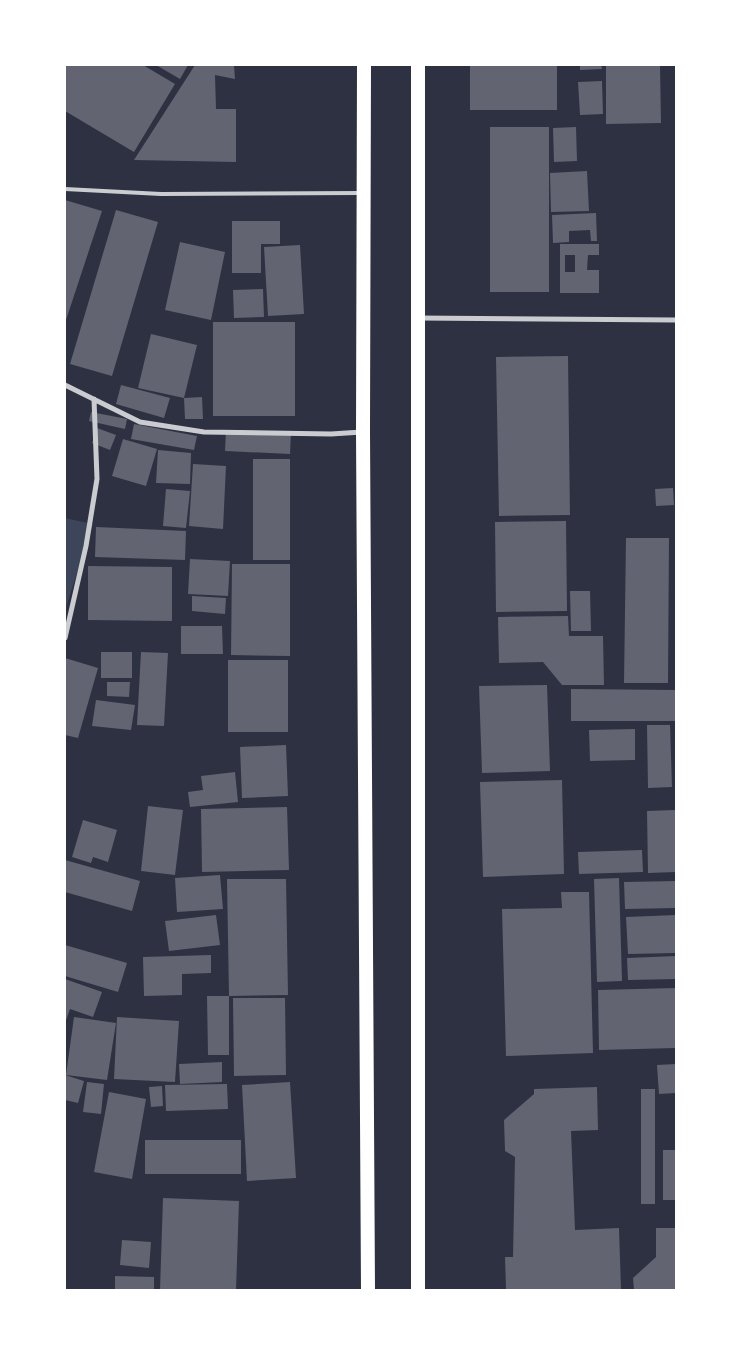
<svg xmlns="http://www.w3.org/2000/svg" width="741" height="1355" font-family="Spectral,serif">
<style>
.green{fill:#3c4559}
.building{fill:#626471;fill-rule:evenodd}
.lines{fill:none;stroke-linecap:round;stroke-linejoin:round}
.service{stroke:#caccd0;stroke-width:4}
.minor{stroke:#caccd0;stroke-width:5}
.trunk{stroke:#fff;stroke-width:14}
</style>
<rect width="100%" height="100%" fill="#2d3142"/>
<!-- green -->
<path class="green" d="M 65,518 L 93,524 L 65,610 Z"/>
<!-- building -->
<path class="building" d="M 65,65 L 143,65 L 175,84 L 134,152 L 65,111 Z
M 156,65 L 188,65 L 180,79 Z
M 195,65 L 234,65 L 235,79 L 215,75 L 216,109 L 236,109 L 236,162 L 134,160 Z
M 470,65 L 557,65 L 557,110 L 470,110 Z
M 580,65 L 601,65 L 602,69 L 580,70 Z
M 606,65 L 660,65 L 661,123 L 606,124 Z
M 602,81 L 603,114 L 580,115 L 578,82 Z
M 490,127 L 549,127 L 549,292 L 490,292 Z
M 576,127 L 577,161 L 554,162 L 553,128 Z
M 587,171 L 589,211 L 551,212 L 550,173 Z
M 65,200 L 102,211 L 65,323 Z
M 116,210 L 158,222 L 112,376 L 70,364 Z
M 596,213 L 597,241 L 591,241 L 590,230 L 569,231 L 569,242 L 553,243 L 552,215 Z
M 232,221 L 280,221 L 280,244 L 261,244 L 261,273 L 232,273 Z
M 180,242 L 225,252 L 211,320 L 165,310 Z
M 560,244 L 599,244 L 599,255 L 588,255 L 587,270 L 599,270 L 599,293 L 560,293 ZM 565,255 L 575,255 L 575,272 L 565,272 Z
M 300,245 L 304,314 L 268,316 L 264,247 Z
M 263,289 L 264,317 L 234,318 L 233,290 Z
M 213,322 L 295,322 L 295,416 L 213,416 Z
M 151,334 L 197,345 L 184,398 L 202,397 L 203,419 L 185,419 L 184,398 L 138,388 Z
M 568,356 L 570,515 L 499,516 L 496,357 Z
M 121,385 L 170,398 L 164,418 L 116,404 Z
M 91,412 L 127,419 L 125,429 L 89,421 Z
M 134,424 L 197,436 L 194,450 L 131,439 Z
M 97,428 L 116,435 L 110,450 L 92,443 Z
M 226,430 L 291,432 L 290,454 L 225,451 Z
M 123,439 L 157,449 L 146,486 L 112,476 Z
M 158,450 L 191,453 L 190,484 L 156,483 Z
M 253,459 L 290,459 L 290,560 L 253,560 Z
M 193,464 L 226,466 L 223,529 L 189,526 Z
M 673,488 L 674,505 L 656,506 L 655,489 Z
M 166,489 L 190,491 L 186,528 L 163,526 Z
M 566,521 L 567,611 L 496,612 L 495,522 Z
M 96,527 L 186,531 L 185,560 L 95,557 Z
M 626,538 L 669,538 L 668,683 L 624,683 Z
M 190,559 L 230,561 L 228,596 L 188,594 Z
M 232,564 L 290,564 L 290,656 L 231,655 Z
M 88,566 L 172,567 L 172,621 L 88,620 Z
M 570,591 L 590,591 L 591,631 L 571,631 Z
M 192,596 L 226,598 L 225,614 L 192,611 Z
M 568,616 L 569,636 L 603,636 L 604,685 L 562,685 L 543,662 L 499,663 L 498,617 Z
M 181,626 L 222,626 L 223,654 L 181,654 Z
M 101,652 L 132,652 L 132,678 L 101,678 Z
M 141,652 L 168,653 L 164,726 L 137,725 Z
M 65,658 L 98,668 L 78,738 L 65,735 Z
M 228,660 L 288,660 L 288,732 L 228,732 Z
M 107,682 L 130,682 L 129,697 L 107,696 Z
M 547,685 L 550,771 L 482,773 L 479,686 Z
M 571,689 L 676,690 L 676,721 L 571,721 Z
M 96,700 L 135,705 L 131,730 L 92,726 Z
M 647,725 L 670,725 L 672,787 L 648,788 Z
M 635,729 L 635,760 L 590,761 L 589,730 Z
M 286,745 L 288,796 L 242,798 L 240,747 Z
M 235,772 L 238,802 L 190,807 L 188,792 L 203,790 L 201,776 Z
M 562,780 L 564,874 L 483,877 L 480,782 Z
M 148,806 L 183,810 L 175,875 L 141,871 Z
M 287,807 L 289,870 L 202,872 L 201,809 Z
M 675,810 L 676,872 L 648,873 L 647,811 Z
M 83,820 L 117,830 L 108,862 L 93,857 L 91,863 L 72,857 Z
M 642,850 L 643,872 L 579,874 L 578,852 Z
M 65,860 L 140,881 L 132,911 L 65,892 Z
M 220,875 L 223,909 L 177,912 L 175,878 Z
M 619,878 L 622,981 L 597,982 L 594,879 Z
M 227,879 L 286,879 L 288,995 L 229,996 Z
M 676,881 L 676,908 L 625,909 L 624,882 Z
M 561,892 L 589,892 L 593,1053 L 506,1056 L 502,909 L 562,908 Z
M 216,915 L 220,945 L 169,951 L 165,921 Z
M 676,915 L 676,953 L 628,954 L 626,917 Z
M 65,945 L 127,963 L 118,992 L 65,976 Z
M 211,955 L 211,973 L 182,974 L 182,995 L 144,996 L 143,957 Z
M 676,956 L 676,979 L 628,980 L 627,958 Z
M 65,979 L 102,992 L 93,1017 L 70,1009 L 65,1023 Z
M 676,988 L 676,1048 L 599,1050 L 598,990 Z
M 207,996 L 229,996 L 229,1055 L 208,1055 Z
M 233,998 L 285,998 L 286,1075 L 234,1076 Z
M 74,1017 L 116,1023 L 107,1080 L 66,1075 Z
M 117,1017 L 179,1021 L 175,1082 L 114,1079 Z
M 222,1062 L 222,1082 L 180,1084 L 179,1064 Z
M 676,1064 L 676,1093 L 659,1094 L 657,1065 Z
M 65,1075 L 84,1081 L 78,1103 L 65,1100 Z
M 87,1082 L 104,1084 L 101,1114 L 83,1112 Z
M 290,1082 L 296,1178 L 247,1181 L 242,1085 Z
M 227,1084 L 228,1109 L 166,1111 L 165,1085 Z
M 162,1086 L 163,1106 L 151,1107 L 149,1087 Z
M 597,1087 L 598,1130 L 571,1131 L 575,1230 L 619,1228 L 621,1289 L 506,1289 L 505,1257 L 513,1257 L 515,1157 L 505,1151 L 504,1120 L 534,1094 L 534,1089 Z
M 641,1089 L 655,1089 L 655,1204 L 641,1204 Z
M 109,1092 L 146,1099 L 132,1179 L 94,1172 Z
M 145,1140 L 241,1140 L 241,1174 L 145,1174 Z
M 663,1150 L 676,1150 L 676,1200 L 663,1200 Z
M 163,1198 L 239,1201 L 236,1290 L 160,1290 Z
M 656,1228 L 676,1228 L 676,1290 L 634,1290 L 633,1278 L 656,1257 Z
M 122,1240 L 151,1242 L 149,1268 L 120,1265 Z
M 115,1276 L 154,1277 L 154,1290 L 115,1290 Z"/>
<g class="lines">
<!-- service -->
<path class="service" d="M 65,189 L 161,194 L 360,193"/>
<!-- minor -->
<path class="minor" d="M 418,318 L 676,320
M 65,385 L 140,422 L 204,432 L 331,434 L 362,432
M 65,638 L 86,546 L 97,479 L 94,399"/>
<!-- trunk -->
<path class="trunk" d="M 364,65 L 363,432 L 368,1290
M 418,65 L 418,1290"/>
</g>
<!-- border -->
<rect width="741" height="1355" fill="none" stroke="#ffffff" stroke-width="132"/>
</svg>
